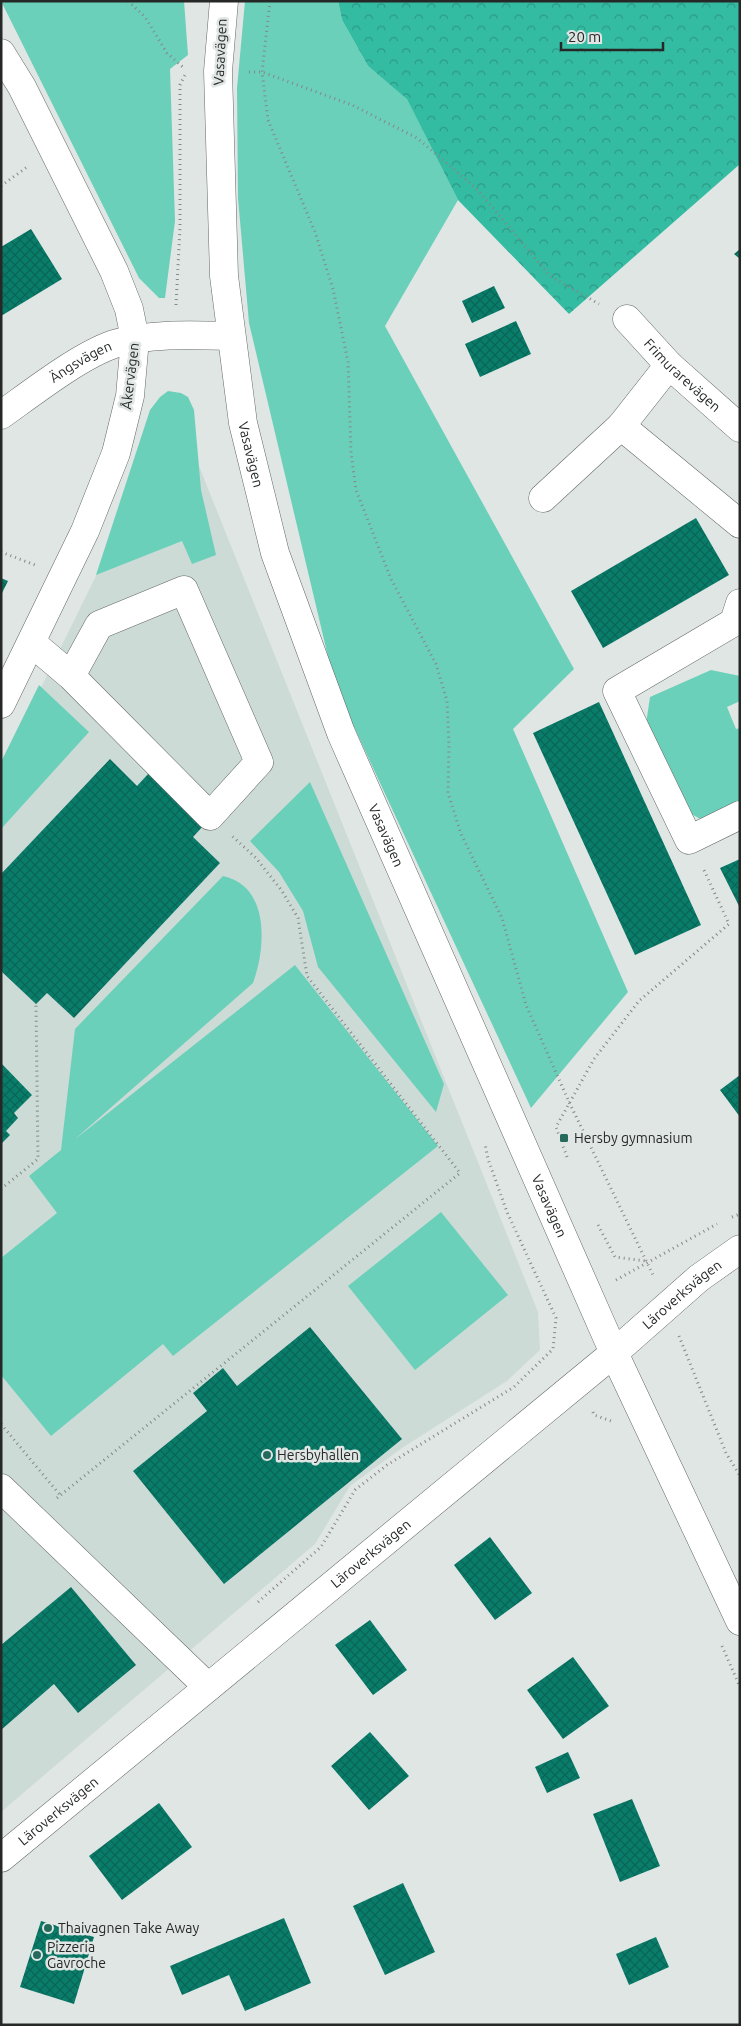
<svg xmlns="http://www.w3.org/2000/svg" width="741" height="2026" font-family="Ubuntu,sans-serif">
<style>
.built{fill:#cddbd7}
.grass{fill:#6bd0ba}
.forest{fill:url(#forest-crowns)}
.building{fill:url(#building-cross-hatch)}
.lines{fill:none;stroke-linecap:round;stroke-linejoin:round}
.minor-casing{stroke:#646967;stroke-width:29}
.path{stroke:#848887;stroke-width:3;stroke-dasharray:1 4;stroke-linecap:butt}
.minor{stroke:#fff;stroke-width:28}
.poi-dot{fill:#256a5c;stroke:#e0e6e4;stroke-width:2}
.labels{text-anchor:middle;stroke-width:5;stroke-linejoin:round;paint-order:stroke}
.street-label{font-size:14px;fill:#262828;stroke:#e0e6e4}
.poi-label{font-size:14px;fill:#262828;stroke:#e0e6e4;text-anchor:start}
</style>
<defs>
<pattern id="forest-crowns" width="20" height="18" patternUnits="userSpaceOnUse" patternTransform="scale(1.25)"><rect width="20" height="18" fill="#34bca3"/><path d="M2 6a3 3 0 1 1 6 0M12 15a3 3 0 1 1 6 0" fill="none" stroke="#2c9985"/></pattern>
<pattern id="building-cross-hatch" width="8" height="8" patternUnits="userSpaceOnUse" patternTransform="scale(1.25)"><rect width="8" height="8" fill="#097d6a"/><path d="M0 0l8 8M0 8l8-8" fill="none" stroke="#096657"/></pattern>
</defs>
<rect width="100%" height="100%" fill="#e0e6e4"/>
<!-- built -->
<path class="built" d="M 177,411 L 538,1312 L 540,1350 L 507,1381 L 402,1448 L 350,1486 L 315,1544 L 1,1812 L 1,769 Z"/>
<!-- grass -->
<path class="grass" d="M 1,1 L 184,1 L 188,55 L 170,69 L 175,221 L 165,298 L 159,298 L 139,278 Z
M 245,1 L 338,1 L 342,20 L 368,66 L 407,98 L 458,200 L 385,326 L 574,669 L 513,729 L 628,992 L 531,1108 L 335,686 L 249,323 L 238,198 L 237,88 Z
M 168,391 L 181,393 L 188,397 L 194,410 L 201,490 L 216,555 L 192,564 L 182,541 L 96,575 L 150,410 L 160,397 Z
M 711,670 L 740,676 L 740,701 L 727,707 L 736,729 L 740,728 L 740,810 L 708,823 L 680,808 L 645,731 L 650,697 Z
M 39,685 L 89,732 L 1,829 L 1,762 Z
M 310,782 L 444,1084 L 436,1112 L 318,967 L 303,911 L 279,872 L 250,841 Z
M 223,876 C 270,886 266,948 253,983 L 74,1140 L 295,965 L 438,1146 L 173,1356 L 163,1344 L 51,1436 L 1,1375 L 1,1258 L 57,1213 L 29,1176 L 61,1150 L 75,1029 Z
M 441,1212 L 508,1295 L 415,1370 L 348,1286 Z"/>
<!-- forest -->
<path class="forest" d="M 338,1 L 740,1 L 740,164 L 569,314 L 458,200 L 407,99 L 368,66 L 342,20 Z"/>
<!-- building -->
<path class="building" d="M 31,229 L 62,279 L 1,316 L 1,247 Z
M 740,249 L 740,259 L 734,254 Z
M 494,286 L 505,308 L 472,323 L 462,301 Z
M 516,321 L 531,354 L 480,377 L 465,344 Z
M 696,518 L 729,575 L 603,648 L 571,591 Z
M 1,578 L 8,581 L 1,595 Z
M 599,702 L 701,925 L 635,955 L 533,733 Z
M 110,759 L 137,786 L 149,773 L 204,825 L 193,837 L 220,863 L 74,1018 L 47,993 L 36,1004 L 1,971 L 1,874 Z
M 740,859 L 740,908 L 720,868 Z
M 1,1063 L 32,1095 L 14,1113 L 18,1118 L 6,1131 L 10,1135 L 1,1144 Z
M 740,1075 L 740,1117 L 720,1090 Z
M 310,1327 L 402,1439 L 224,1584 L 133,1471 L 207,1411 L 193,1393 L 223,1368 L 237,1386 Z
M 490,1537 L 532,1593 L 495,1620 L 454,1565 Z
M 71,1587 L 136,1665 L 78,1713 L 54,1684 L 1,1730 L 1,1645 Z
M 370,1620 L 407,1670 L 373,1695 L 335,1645 Z
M 573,1657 L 609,1706 L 563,1739 L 527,1690 Z
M 370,1732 L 409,1776 L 369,1810 L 331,1766 Z
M 568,1752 L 580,1778 L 547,1793 L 535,1767 Z
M 632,1799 L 660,1866 L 620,1882 L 593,1814 Z
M 159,1803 L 192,1847 L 122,1900 L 89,1856 Z
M 403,1883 L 435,1952 L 385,1975 L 353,1906 Z
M 284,1918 L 311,1983 L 245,2011 L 229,1975 L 182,1995 L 170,1966 Z
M 41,1921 L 94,1937 L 74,2004 L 20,1987 Z
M 656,1937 L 669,1967 L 629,1985 L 616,1954 Z"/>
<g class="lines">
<!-- minor casing -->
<g class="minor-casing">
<g id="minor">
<path id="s1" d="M 224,1 L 218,71 L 224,276 L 243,423 L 275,553 L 341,733 L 614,1353 L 740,1621"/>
<path d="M 1,53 L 22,87 L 114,271 L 129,309 L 135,339 L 130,396 L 116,453 L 85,531 L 1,704"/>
<path id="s2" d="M 627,319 L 669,365 L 740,428"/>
<path d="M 669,365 L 621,426 L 740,524"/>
<path id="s3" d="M 1,415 C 32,393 79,356 114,344 C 148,333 195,335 231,336"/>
<path d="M 543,498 L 621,426"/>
<path d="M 740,603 L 734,622 L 617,691 L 689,840 L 740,815"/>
<path d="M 32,643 L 71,676 L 210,816 L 259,762 L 184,590 L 99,625 L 71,676"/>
<path d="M 1,1488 L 208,1687"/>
<path id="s4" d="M 1,1858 L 614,1353 L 699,1278 L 740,1249"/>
</g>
</g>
<!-- path -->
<path class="path" d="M 128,1 L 145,17 L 167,53 L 185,69
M 270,1 L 262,72 L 268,120 L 315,232 L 333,289 L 348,362 L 351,453 L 356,490 L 391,579 L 436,664 L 447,701 L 449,745 L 448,793 L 461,834 L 502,918 L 526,1005 L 569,1102 L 654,1277
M 249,72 L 262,72 L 352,105 L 417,138 L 476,188 L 550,276 L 599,304
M 1,186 L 27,167
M 176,305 L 180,228 L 180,85 L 186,73
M 1,552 L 35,565
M 567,1157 L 556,1127 L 594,1059 L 639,1001 L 729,924 L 703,868
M 1,1189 L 38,1159 L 36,1004
M 732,1217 L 740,1214
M 598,1225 L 615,1257 L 646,1261
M 616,1280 L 717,1224
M 679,1336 L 726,1453 L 740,1476
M 593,1412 L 594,1415 L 611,1421
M 1,1424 L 60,1495
M 57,1498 L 460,1173 L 307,976 L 298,918 L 282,891 L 256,858 L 232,836
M 258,1602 L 321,1547 L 355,1490 L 387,1465 L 514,1387 L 553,1349 L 556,1318 L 507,1212 L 488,1159 L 485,1144
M 722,1646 L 740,1687"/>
<!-- minor -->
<use href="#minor" class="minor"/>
</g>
<!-- markers -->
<g class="poi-dot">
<rect x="559" y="1133" width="10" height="10" rx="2.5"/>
<circle cx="267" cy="1455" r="5"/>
<circle cx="48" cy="1928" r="5"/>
<circle cx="37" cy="1955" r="5"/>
</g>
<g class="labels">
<!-- street labels -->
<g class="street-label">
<text transform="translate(220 52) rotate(-87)" y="5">Vasavägen</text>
<text dy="5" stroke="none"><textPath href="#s3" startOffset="96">Ängsvägen</textPath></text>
<text dy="5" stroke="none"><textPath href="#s2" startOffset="79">Frimurarevägen</textPath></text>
<text transform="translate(130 376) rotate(-83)" y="5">Åkervägen</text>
<text dy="5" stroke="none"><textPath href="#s1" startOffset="456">Vasavägen</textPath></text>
<text dy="5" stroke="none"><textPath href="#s1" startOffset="861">Vasavägen</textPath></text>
<text dy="5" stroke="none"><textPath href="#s1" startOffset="1266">Vasavägen</textPath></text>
<text dy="5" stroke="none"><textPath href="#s4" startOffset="884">Läroverksvägen</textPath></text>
<text dy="5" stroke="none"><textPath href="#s4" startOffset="479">Läroverksvägen</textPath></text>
<text dy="5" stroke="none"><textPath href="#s4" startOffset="74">Läroverksvägen</textPath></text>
</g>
<!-- poi labels -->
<g class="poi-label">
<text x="574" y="1143">Hersby gymnasium</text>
<text x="277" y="1460">Hersbyhallen</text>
<text x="58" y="1933">Thaivagnen Take Away</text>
<text x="47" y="1952">Pizzeria<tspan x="47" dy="16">Gavroche</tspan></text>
</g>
</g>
<!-- border -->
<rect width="741" height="2026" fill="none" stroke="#262828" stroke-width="5"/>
<!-- scale -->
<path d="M561 42v8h102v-8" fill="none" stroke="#262828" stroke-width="2.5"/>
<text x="568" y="42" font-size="15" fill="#262828" stroke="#e0e6e4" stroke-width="4" paint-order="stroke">20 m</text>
</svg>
